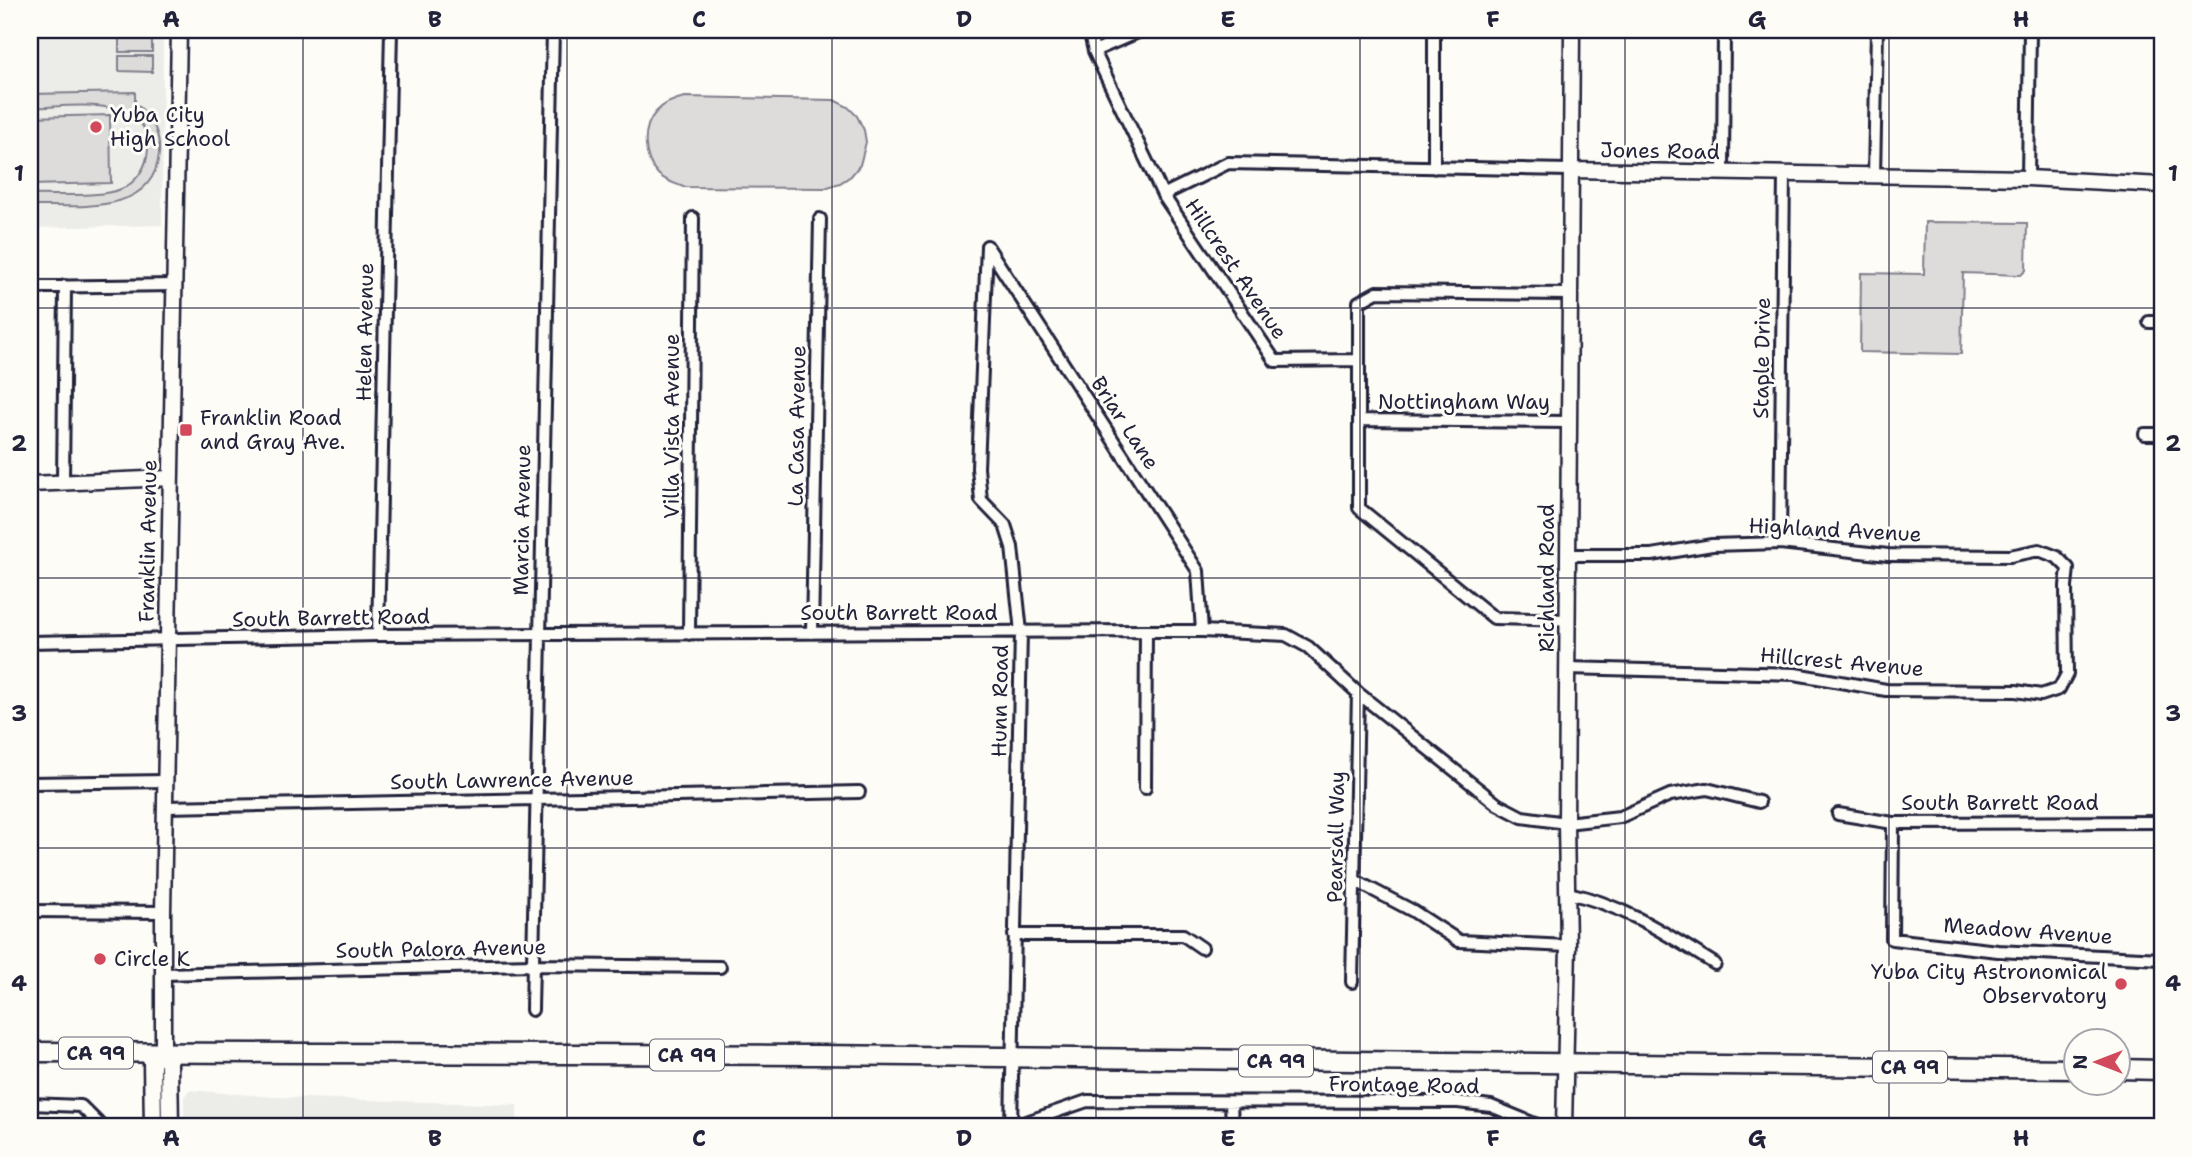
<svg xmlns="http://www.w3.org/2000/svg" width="2192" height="1157" font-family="'Shantell Sans',sans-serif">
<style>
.built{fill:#ecece9}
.green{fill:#dddcdb;stroke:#807f8b;stroke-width:2}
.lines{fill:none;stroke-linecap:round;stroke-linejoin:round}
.minor-casing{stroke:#22223b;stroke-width:16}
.tertiary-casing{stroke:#22223b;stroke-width:19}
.secondary-casing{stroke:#22223b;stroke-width:21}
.trunk-casing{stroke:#22223b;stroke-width:23}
.minor{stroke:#fdfcf7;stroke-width:10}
.tertiary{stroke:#fdfcf7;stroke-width:14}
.secondary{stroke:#fdfcf7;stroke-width:16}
.trunk{stroke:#fdfcf7;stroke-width:18}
.grid{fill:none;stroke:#22223b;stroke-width:2;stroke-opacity:0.55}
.poi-dot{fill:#d1495b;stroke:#fdfcf7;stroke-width:2.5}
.labels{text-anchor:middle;stroke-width:6;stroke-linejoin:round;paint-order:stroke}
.shield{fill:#fdfcf7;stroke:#646373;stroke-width:2}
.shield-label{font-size:19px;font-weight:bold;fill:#22223b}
.poi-label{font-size:21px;fill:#22223b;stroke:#fdfcf7;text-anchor:start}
.street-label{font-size:21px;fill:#22223b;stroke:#fdfcf7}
.neatline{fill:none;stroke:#22223b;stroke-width:2.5}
.grid-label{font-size:23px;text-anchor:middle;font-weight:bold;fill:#22223b}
</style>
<rect width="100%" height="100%" fill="#fdfcf7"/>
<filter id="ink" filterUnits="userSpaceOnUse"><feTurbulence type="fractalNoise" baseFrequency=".0143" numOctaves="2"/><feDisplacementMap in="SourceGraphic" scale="14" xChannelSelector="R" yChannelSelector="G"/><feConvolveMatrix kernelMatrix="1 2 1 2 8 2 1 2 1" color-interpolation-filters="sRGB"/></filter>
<g filter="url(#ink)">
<!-- built -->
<path class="built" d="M 30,30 L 163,30 L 162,225 L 30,228 Z
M 189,1090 L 274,1097 L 517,1105 L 517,1127 L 184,1127 L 184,1097 Z"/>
<!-- green -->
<path class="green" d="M 119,37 L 152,37 L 152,52 L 119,52 Z
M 119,56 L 152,56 L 152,72 L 119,71 Z
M 135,92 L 135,103 C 151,116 161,133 159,154 C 153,217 75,205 30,206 L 30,195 C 54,194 100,198 121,189 C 134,184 144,171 147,157 C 159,91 68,107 30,108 L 30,94 Z
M 685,97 L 834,100 L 848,107 L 857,116 L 864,130 L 866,142 L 860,165 L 851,176 L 840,183 L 825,188 L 683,187 C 674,183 665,181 658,174 C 643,159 641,128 656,112 C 663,104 675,99 685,97 Z
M 110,115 L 111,183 L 30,185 L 30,117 Z
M 1925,222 L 2027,223 L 2026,270 L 2021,275 L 1963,273 L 1961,354 L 1860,352 L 1861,273 L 1924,274 Z"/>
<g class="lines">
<!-- minor casing -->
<g class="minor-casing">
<path id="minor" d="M 1089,30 L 1094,51 L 1163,195 L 1275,361 L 1359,360
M 1094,51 L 1143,30
M 1434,168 L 1434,30
M 1723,173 L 1724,30
M 1874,175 L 1877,30
M 2028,178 L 2030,30
M 1163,195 L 1228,163 L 1570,170
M 987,246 L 978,468 L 981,500 L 1005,525 L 1012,547 L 1021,632 L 1011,1127
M 987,246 L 1198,571 L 1202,631
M 30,287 L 175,285
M 2149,322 L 2162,322
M 1359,420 L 1569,422
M 2145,434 L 2162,434
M 63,482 L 65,286
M 1780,543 L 1784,173
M 1567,620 L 1494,618 L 1359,508 L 1359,302 L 1377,292 L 1570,294
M 812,633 L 820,219
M 689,634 L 693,218
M 378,635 L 391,30
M 30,642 L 378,635 L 1146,631 L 1202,631 L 1286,635 L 1308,647 L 1358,693 L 1497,804 L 1522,817 L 1566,823 L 1620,817 L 1670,795 L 1707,789 L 1759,802
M 1567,668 L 1795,674 L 1886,690 L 2016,691 L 2041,695 L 2059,689 L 2067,674 L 2066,586 L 2068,568 L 2057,557 L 2039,550 L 2010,556 L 1888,555 L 1780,543 L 1712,545 L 1652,555 L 1568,555
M 30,783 L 166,781
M 1145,788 L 1146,631
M 166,807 L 859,792
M 1838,814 L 1893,823 L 2162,822
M 1893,823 L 1892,939 L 1998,951 L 2162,959
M 1354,880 L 1413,911 L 1459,941 L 1568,946
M 1568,893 C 1624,905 1668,935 1715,964
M 30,911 L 163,912
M 1014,935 L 1183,935 L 1202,948
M 163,974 L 533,965 L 720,967
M 1352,982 L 1358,693
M 532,1010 L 553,30
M 1231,1102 L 1232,1127
M 30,1104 L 81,1106 L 102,1127
M 1012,1127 L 1087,1101 L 1458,1102 L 1491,1106 L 1542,1127"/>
</g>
<!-- tertiary casing -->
<g class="tertiary-casing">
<path id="tertiary" d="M 1570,170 L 2028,178 L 2162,185
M 30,484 L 170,478
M 163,1052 L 163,912 L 179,30
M 1564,1127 L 1568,946 L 1566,823 L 1572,30"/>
</g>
<!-- secondary casing -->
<g class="secondary-casing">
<path id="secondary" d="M 153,1127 L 152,1062 L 163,1052 L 169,1062 L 170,1127"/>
</g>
<!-- trunk casing -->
<g class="trunk-casing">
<path id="trunk" d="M 30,1052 L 815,1055 L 2076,1069
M 2118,1069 L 2162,1070"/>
</g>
<!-- minor -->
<use href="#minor" class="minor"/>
<!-- tertiary -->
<use href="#tertiary" class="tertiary"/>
<!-- secondary -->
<use href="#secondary" class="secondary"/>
<!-- trunk -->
<use href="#trunk" class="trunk"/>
</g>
</g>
<!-- grid -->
<path class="grid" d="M 303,30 L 303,1127M 567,30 L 567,1127M 832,30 L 832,1127M 1096,30 L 1096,1127M 1360,30 L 1360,1127M 1625,30 L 1625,1127M 1889,30 L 1889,1127M 30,308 L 2162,308M 30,578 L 2162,578M 30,848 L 2162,848"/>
<!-- markers -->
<g class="poi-dot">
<circle cx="96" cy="127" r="7"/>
<rect x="179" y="423" width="14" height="14" rx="3.5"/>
<circle cx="100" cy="959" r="7"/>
<circle cx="2121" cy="984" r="7"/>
</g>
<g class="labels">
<!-- shield labels -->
<g class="shield">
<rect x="59" y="1037.5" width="74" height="31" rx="5"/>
<rect x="650" y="1039.5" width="74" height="31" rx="5"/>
<rect x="1239" y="1045.5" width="74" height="31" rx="5"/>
<rect x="1873" y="1051.5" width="74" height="31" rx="5"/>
</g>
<g class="shield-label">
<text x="96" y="1060">CA 99</text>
<text x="687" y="1062">CA 99</text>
<text x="1276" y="1068">CA 99</text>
<text x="1910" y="1074">CA 99</text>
</g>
<!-- poi labels -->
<g class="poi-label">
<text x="110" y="122">Yuba City<tspan x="110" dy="24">High School</tspan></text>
<text x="200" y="425">Franklin Road<tspan x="200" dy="24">and Gray Ave.</tspan></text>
<text x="114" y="966">Circle K</text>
<text x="2107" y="979" text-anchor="end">Yuba City Astronomical<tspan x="2107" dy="24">Observatory</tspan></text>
</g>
<!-- street labels -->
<g class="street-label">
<text transform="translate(1660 151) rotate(1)" y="7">Jones Road</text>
<text transform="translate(1236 269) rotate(56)" y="7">Hillcrest Avenue</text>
<text transform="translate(365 332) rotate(-89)" y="7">Helen Avenue</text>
<text transform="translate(1762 358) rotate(-89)" y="7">Staple Drive</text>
<text x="1464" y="409">Nottingham Way</text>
<text transform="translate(1125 423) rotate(57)" y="7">Briar Lane</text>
<text transform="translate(672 426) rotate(-90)" y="7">Villa Vista Avenue</text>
<text transform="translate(797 426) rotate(-89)" y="7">La Casa Avenue</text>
<text transform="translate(522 520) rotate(-89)" y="7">Marcia Avenue</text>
<text transform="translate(1835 530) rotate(3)" y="7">Highland Avenue</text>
<text transform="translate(148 541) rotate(-89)" y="7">Franklin Avenue</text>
<text transform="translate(1547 578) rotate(-90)" y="7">Richland Road</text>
<text x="899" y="620">South Barrett Road</text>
<text transform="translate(331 618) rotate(-1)" y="7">South Barrett Road</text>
<text transform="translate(1842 662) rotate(5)" y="7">Hillcrest Avenue</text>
<text transform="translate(1000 701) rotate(-89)" y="7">Hunn Road</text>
<text transform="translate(512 780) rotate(-1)" y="7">South Lawrence Avenue</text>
<text x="2000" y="810">South Barrett Road</text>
<text transform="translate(1336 837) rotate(-89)" y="7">Pearsall Way</text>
<text transform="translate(2028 931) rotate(4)" y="7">Meadow Avenue</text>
<text transform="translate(441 949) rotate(-1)" y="7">South Palora Avenue</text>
<text transform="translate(1404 1085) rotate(1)" y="7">Frontage Road</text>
</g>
</g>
<!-- margin -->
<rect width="2192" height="1157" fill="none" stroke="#fdfcf7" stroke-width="77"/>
<!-- north arrow -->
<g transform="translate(2097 1062) rotate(270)"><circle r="33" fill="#fdfcf7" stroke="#a5a5ac" stroke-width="2"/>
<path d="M0-5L12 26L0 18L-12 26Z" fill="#d1495b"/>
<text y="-10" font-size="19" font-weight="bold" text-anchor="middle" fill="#22223b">N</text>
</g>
<rect x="38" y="38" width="2116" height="1080" class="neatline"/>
<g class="grid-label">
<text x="171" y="27">A</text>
<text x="435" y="27">B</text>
<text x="699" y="27">C</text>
<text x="964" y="27">D</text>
<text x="1228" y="27">E</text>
<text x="1493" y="27">F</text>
<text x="1757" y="27">G</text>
<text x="2021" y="27">H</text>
<text x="19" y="181">1</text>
<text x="2173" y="181">1</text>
<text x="19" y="451">2</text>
<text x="2173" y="451">2</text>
<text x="19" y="721">3</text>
<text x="2173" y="721">3</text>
<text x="19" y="991">4</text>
<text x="2173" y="991">4</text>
<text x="171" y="1146">A</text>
<text x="435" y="1146">B</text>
<text x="699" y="1146">C</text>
<text x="964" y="1146">D</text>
<text x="1228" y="1146">E</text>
<text x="1493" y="1146">F</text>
<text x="1757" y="1146">G</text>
<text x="2021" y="1146">H</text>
</g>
</svg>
